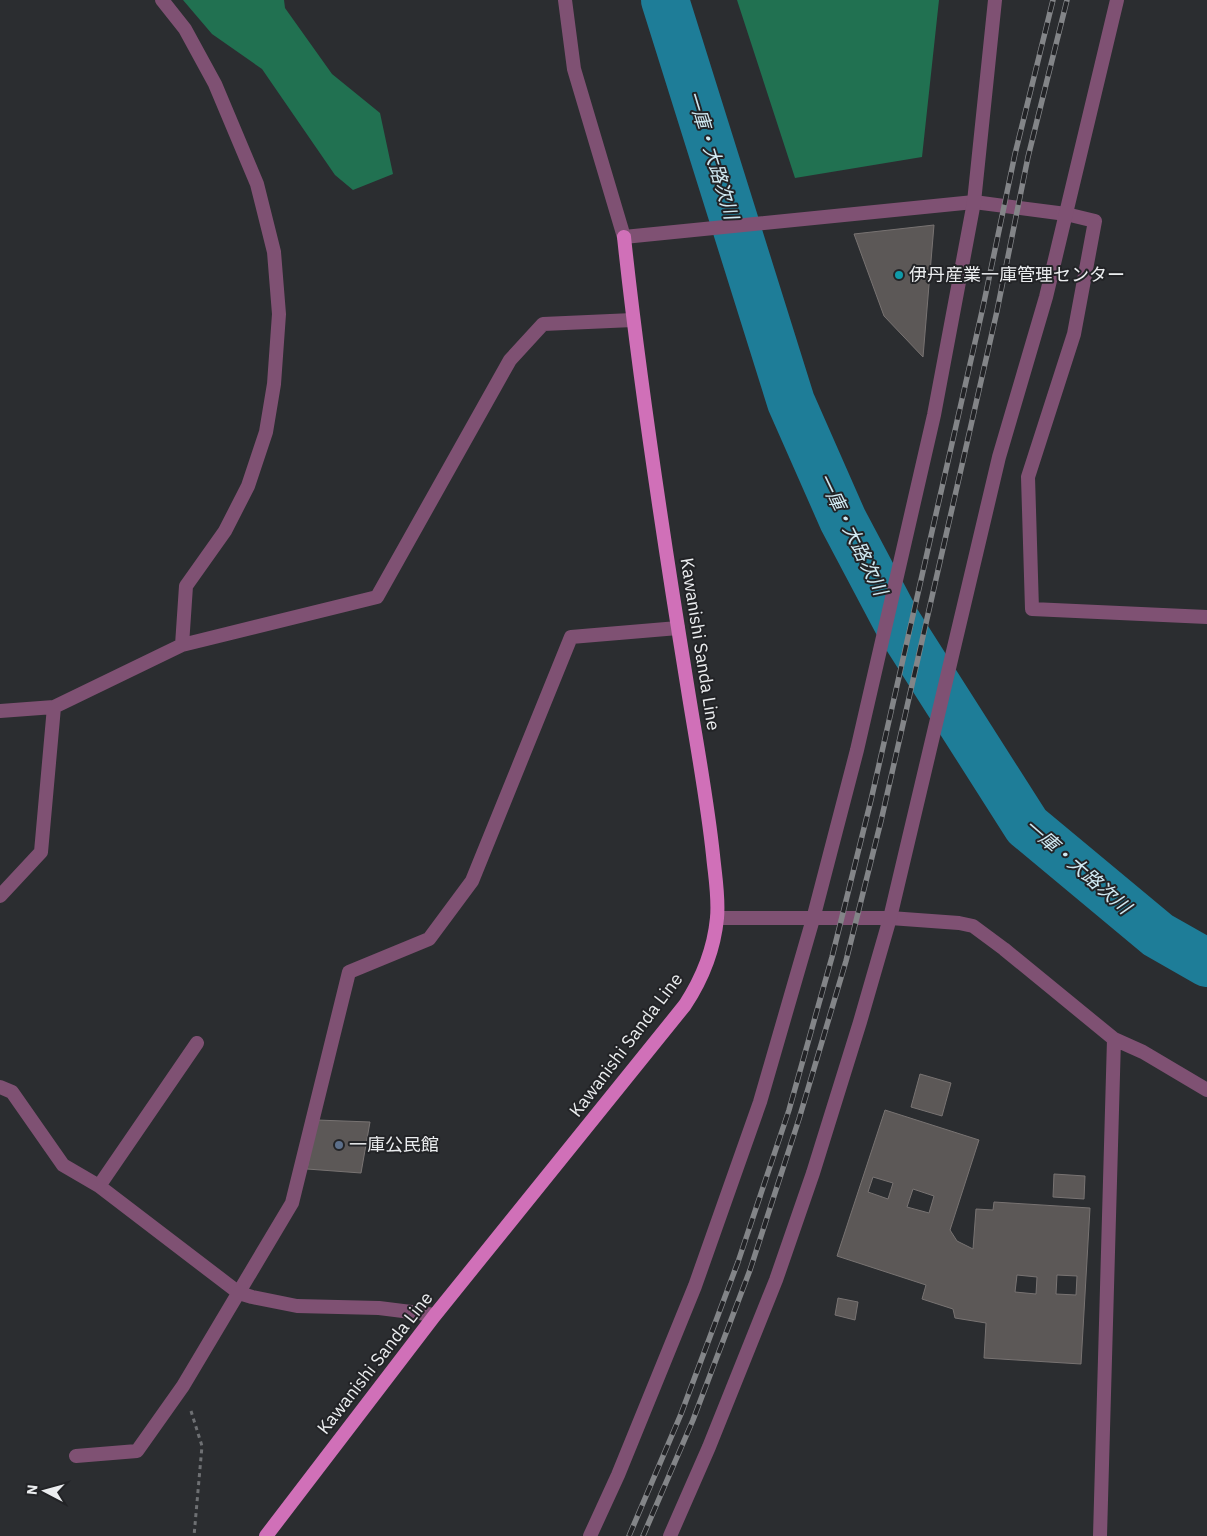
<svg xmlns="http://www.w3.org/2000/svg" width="1207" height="1536" font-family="'IBM Plex Sans','Noto Sans JP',sans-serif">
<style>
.forest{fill:#217151}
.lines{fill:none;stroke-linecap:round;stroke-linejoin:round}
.river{stroke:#1e7d98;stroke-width:48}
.building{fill:#5c5857;stroke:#787372;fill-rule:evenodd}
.path{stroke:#6e7073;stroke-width:3;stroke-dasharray:4 4;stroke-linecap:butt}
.minor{stroke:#7f5173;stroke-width:14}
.tertiary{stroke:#7f5173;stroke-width:14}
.primary{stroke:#d070b8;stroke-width:14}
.rail-casing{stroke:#838588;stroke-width:5.5}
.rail{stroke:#222326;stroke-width:4;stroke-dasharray:11;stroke-linecap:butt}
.culture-dot{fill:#0f9aa8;stroke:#222326;stroke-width:2}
.service-dot{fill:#5c6f8a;stroke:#222326;stroke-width:2}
.labels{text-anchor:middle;stroke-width:4;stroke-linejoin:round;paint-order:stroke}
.poi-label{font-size:18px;fill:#ebedef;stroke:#222326;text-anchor:start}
.street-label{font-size:18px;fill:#ebedef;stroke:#222326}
.water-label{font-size:19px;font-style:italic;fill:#d0e9f2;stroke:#222326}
</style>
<rect width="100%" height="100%" fill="#2b2d30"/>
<!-- forest -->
<path class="forest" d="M 183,0 L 284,0 L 285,8 L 332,74 L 380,113 L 393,174 L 353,190 L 335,175 L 262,69 L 212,34 Z
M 737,0 L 939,0 L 922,157 L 795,178 Z"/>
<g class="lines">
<!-- river -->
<path class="river" d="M 665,0 L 791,402 L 843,520 L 897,622 L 1027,826 L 1158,935 L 1207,963"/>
</g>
<!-- building -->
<path class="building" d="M 934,225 L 923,357 L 884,316 L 854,234 Z
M 920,1074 L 951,1083 L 942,1116 L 911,1107 Z
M 885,1110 L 979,1140 L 950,1230 L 957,1241 L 973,1249 L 976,1209 L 993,1210 L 994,1202 L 1090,1208 L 1081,1364 L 984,1358 L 986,1323 L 955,1318 L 953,1309 L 922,1299 L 926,1285 L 837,1256 ZM 873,1177 L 893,1183 L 888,1199 L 868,1192 ZM 913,1189 L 934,1196 L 929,1213 L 907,1207 ZM 1017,1275 L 1037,1277 L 1036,1294 L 1015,1292 ZM 1057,1275 L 1077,1276 L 1076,1295 L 1056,1294 Z
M 317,1120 L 370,1122 L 361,1173 L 307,1169 Z
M 1054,1174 L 1085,1176 L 1084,1199 L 1053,1197 Z
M 838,1298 L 858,1302 L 855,1320 L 835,1315 Z"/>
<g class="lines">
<!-- path -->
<path class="path" d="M 191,1411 L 202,1446 L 194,1536"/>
<!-- minor -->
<path class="minor" d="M 565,0 L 574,69 L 624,237 L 974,202 L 1066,214 L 1095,221 L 1074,334 L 1028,477 L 1032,609 L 1207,617
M 182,645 L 377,597 L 510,360 L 543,324 L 633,320
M 0,711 L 54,707
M 0,896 L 41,852 L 54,707 L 182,645 L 186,586 L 225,531 L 248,486 L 266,432 L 274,384 L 279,314 L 274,252 L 257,184 L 215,84 L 185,29 L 162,0
M 890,918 L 959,923 L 973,926 L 1004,949 L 1114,1039 L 1143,1052 L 1207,1090
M 0,1087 L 12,1092 L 63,1165 L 99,1186 L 239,1293 L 252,1297 L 297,1306 L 379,1308 L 435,1315
M 99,1186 L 197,1043
M 76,1456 L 137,1451 L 183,1386 L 292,1203 L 349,972 L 429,939 L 472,881 L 571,637 L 678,628
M 1100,1536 L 1114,1039"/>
<!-- tertiary -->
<path class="tertiary" d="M 717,918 L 890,918
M 590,1536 L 618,1475 L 695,1286 L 760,1102 L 813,919 L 857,750 L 934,415 L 974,202 L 995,0
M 670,1536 L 709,1447 L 776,1280 L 813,1173 L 860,1022 L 890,918 L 999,457 L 1046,297 L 1117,0"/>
<!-- primary -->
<path class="primary" d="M 266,1536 L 435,1315 L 685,1005 C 702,979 714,949 717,918 C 719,897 715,876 713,855 C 707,798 696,741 687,684 C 663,536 640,387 624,237"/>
<!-- rail casing -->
<g class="rail-casing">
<path id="rail" d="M 629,1536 L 681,1414 L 738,1262 L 789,1110 L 832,957 L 871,800 L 983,307 L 1015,154 L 1053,0
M 643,1536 L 693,1420 L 750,1270 L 799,1119 L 846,961 L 881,821 L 997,311 L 1028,157 L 1067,0"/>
</g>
<!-- rail -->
<use href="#rail" class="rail"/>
</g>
<!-- markers -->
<circle class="culture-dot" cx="899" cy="275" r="5"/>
<circle class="service-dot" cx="339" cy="1145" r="5"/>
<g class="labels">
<!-- poi labels -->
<g class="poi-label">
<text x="909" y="281">伊丹産業一庫管理センター</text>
<text x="349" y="1151">一庫公民館</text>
</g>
<!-- street labels -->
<g class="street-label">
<text transform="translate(700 644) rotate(81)" y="6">Kawanishi Sanda Line</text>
<text transform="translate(626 1045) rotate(-53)" y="6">Kawanishi Sanda Line</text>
<text transform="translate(375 1363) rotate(-52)" y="6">Kawanishi Sanda Line</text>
</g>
<!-- water labels -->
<g class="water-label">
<text transform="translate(713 155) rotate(73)" y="7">一庫・大路次川</text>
<text transform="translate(853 534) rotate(64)" y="7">一庫・大路次川</text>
<text transform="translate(1078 866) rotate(41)" y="7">一庫・大路次川</text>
</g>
</g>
<!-- north arrow -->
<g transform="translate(45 1491) rotate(276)" stroke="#222326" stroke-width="4" paint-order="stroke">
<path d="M0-4L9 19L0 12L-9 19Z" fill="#ebedef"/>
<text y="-8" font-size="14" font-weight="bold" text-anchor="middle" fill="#ebedef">N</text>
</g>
</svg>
